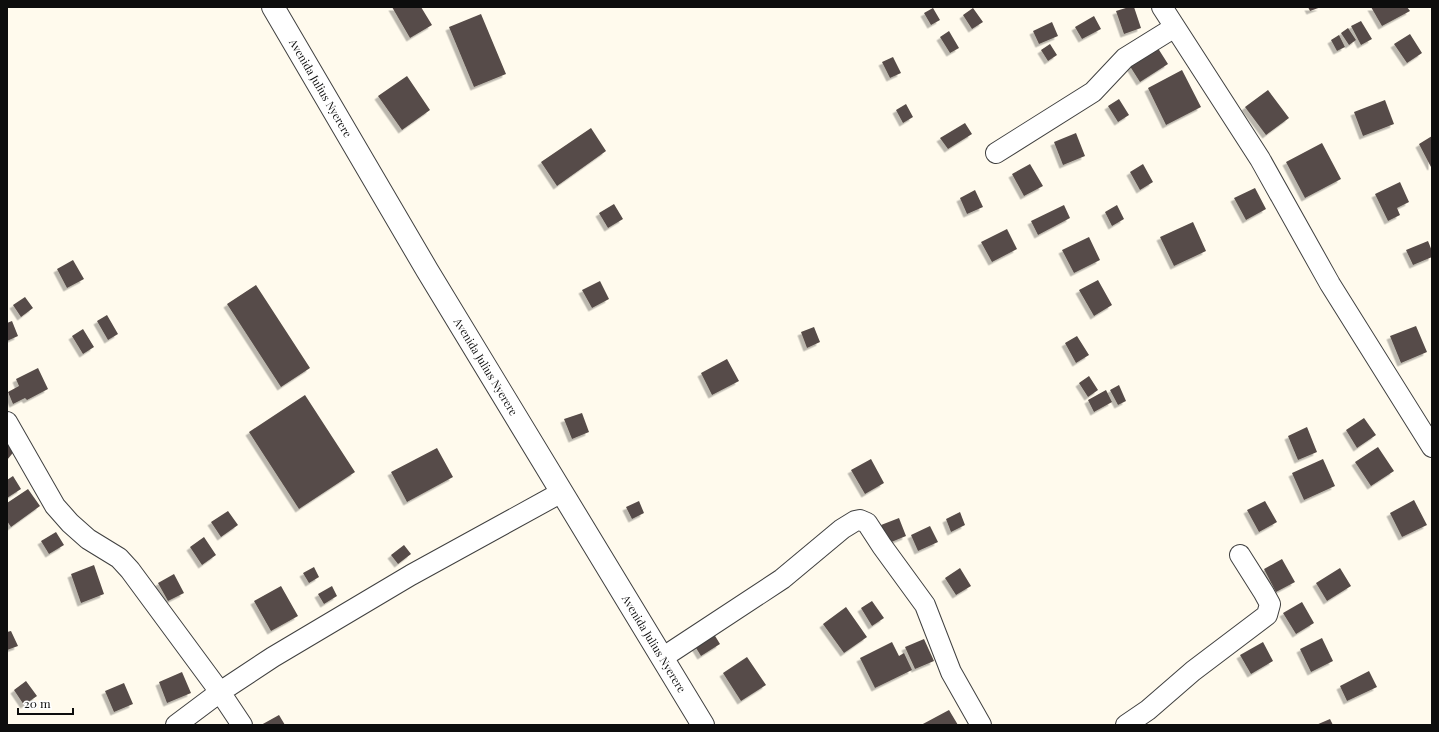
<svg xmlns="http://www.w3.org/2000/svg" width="1439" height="732" font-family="'Playfair Display',serif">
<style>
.building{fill:#574c48;filter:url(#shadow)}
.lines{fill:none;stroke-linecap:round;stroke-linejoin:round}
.minor-casing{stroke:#404040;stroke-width:22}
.tertiary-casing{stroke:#404040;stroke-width:24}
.minor{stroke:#fff;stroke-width:20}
.tertiary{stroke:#fff;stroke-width:22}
.labels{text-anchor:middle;stroke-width:4;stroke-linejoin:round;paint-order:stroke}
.street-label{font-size:11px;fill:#0d0d0d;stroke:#fff}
</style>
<defs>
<filter id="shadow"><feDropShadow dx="-3.5" dy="3.5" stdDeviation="0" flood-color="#0004"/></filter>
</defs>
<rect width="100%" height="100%" fill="#fffaed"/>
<!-- building -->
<path class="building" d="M 392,7 L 421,7 L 432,25 L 410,38 Z
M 1129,7 L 1134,7 L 1141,28 L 1124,34 L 1116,11 Z
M 1308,7 L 1321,7 L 1310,11 Z
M 1371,7 L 1407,7 L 1410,11 L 1382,26 Z
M 933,8 L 940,20 L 931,25 L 924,13 Z
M 973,8 L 983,22 L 972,29 L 963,15 Z
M 481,14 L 506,74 L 474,87 L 449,27 Z
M 1094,16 L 1101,29 L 1082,39 L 1075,27 Z
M 1361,21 L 1372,39 L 1361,45 L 1351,26 Z
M 1052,22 L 1058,36 L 1039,44 L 1033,31 Z
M 1348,28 L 1356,40 L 1349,45 L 1341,33 Z
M 949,31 L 959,48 L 950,53 L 940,37 Z
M 1410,34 L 1422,53 L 1407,63 L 1394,44 Z
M 1339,35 L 1345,47 L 1337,51 L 1331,40 Z
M 1154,42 L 1168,64 L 1140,82 L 1126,60 Z
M 1050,44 L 1057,55 L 1048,61 L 1041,50 Z
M 893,57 L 901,73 L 890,78 L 882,62 Z
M 1182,70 L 1201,107 L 1166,125 L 1148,88 Z
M 407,76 L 430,110 L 402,130 L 378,96 Z
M 1268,90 L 1289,118 L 1266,135 L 1245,107 Z
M 1119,99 L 1129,115 L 1118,122 L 1108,106 Z
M 1385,100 L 1394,124 L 1363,136 L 1354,112 Z
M 906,104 L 913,117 L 903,123 L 896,110 Z
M 965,123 L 972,134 L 948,149 L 940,138 Z
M 591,128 L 606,151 L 557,186 L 541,162 Z
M 1076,133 L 1085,156 L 1063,165 L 1054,142 Z
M 1432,136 L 1432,166 L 1431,167 L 1419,144 Z
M 1322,143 L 1341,179 L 1305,198 L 1286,162 Z
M 1030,164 L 1043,186 L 1024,196 L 1012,174 Z
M 1143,164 L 1153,182 L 1140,190 L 1130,172 Z
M 1400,182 L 1409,202 L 1397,208 L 1400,215 L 1388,221 L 1375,194 Z
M 1255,188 L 1266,209 L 1246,220 L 1234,198 Z
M 975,190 L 983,207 L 967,214 L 960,198 Z
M 614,204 L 623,219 L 608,228 L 599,213 Z
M 1064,205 L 1070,218 L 1038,235 L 1031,221 Z
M 1117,205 L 1124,219 L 1112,226 L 1105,212 Z
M 1193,222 L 1206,251 L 1174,266 L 1160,237 Z
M 1007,229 L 1017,249 L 992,262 L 981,242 Z
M 1089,237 L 1100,260 L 1074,273 L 1062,250 Z
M 1428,241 L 1432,251 L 1432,257 L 1413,265 L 1406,250 Z
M 73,260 L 84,279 L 67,288 L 57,269 Z
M 1098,280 L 1112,305 L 1094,316 L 1079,290 Z
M 600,281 L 609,299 L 592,308 L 582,290 Z
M 256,285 L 310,368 L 281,387 L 227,304 Z
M 25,297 L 33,308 L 21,317 L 13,305 Z
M 107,315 L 118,334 L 108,340 L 97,321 Z
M 12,321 L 18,336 L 7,341 L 7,323 Z
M 1416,326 L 1427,352 L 1401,363 L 1390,336 Z
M 814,327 L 820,342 L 807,348 L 801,332 Z
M 83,329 L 94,347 L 83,354 L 72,336 Z
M 1077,336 L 1089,355 L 1076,363 L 1065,343 Z
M 727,359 L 739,381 L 712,395 L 701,373 Z
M 38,368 L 48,389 L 27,400 L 25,398 L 13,404 L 8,392 L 19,386 L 16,379 Z
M 1089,376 L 1098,390 L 1088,397 L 1079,383 Z
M 1119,385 L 1126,401 L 1118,405 L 1110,390 Z
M 1106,390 L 1112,402 L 1094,412 L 1088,400 Z
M 305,395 L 355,472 L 299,509 L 249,432 Z
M 582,413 L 589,432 L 572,439 L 564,419 Z
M 1364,418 L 1376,435 L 1357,448 L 1346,430 Z
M 1307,427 L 1317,452 L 1298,460 L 1288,436 Z
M 7,442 L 16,449 L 7,460 Z
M 1378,447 L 1394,471 L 1371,486 L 1355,462 Z
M 437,448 L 453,477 L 407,502 L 391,472 Z
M 871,459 L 884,483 L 865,494 L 851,470 Z
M 1323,459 L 1335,486 L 1304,500 L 1292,473 Z
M 13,476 L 21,489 L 7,498 L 7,480 Z
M 28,489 L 40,506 L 11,527 L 7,521 L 7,503 Z
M 1414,500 L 1427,525 L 1402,537 L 1390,513 Z
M 639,501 L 644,513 L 632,519 L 626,507 Z
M 1265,501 L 1277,522 L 1259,532 L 1247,510 Z
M 228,511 L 238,525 L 221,537 L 211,522 Z
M 960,512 L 965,525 L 951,532 L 946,519 Z
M 899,518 L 906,536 L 889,543 L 881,525 Z
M 930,526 L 938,542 L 918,551 L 911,535 Z
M 56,532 L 64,545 L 49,554 L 41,541 Z
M 204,537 L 216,555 L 202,565 L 190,547 Z
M 404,545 L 411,554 L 398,564 L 391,555 Z
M 1282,559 L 1295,582 L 1276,592 L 1264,569 Z
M 94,565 L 104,594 L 81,603 L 71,574 Z
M 314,567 L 319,577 L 309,583 L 303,573 Z
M 960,568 L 971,586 L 956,595 L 945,578 Z
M 1340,568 L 1351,586 L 1327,601 L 1316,583 Z
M 174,574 L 184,593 L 168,601 L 158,583 Z
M 281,586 L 298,616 L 271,631 L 254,601 Z
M 332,586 L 337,596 L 324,604 L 318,594 Z
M 872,601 L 884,618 L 872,626 L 861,608 Z
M 1302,602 L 1314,623 L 1296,634 L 1283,613 Z
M 846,607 L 867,637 L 844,653 L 823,624 Z
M 11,631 L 18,646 L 7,650 L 7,632 Z
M 712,631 L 720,644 L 701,656 L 693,643 Z
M 1322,638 L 1333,661 L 1311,672 L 1300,649 Z
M 924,639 L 934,661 L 915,669 L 905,647 Z
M 892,642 L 899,656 L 904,653 L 912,670 L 875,688 L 860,658 Z
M 1263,642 L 1273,661 L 1251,674 L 1240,655 Z
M 747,657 L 766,685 L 741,701 L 723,673 Z
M 1369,671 L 1377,687 L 1347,701 L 1340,686 Z
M 182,672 L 191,693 L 167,703 L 159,682 Z
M 26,681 L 37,696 L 24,705 L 14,690 Z
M 124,683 L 133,704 L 114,712 L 105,691 Z
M 949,710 L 958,725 L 921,725 Z
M 279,715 L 285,725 L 261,725 Z
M 1330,719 L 1333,725 L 1316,725 Z"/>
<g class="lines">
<!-- minor casing -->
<g class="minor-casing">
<path id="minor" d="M 1162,7 L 1260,159 L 1330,284 L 1432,447
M 996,153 L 1093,92 L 1125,58 L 1175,27
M 7,422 L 55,506 L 70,523 L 88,539 L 119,558 L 130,570 L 220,692 L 242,725
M 662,658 L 782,579 L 842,529 L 855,521 L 860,520 L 867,523 L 882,546 L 925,605 L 951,672 L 981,725
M 176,725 L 220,692 L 273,657 L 411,575 L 562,492
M 1126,725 L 1148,710 L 1193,671 L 1267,615 L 1270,604 L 1264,593 L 1240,555"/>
</g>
<!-- tertiary casing -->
<g class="tertiary-casing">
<g id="tertiary">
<path id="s1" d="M 273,7 L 427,270 L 703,725"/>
</g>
</g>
<!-- minor -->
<use href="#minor" class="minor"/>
<!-- tertiary -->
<use href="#tertiary" class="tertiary"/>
</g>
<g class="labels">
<!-- street labels -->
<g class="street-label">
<text dy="4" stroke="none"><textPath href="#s1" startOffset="94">Avenida Julius Nyerere</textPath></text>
<text dy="4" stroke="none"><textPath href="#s1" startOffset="418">Avenida Julius Nyerere</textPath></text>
<text dy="4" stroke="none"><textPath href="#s1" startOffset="742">Avenida Julius Nyerere</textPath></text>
</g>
</g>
<!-- border -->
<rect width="1439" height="732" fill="none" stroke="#0d0d0d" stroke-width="16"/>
<!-- scale -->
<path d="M18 708v6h55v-6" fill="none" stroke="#0d0d0d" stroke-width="2"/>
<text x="24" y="708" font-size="12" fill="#0d0d0d" stroke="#ffffff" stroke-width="3" paint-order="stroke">20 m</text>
</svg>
